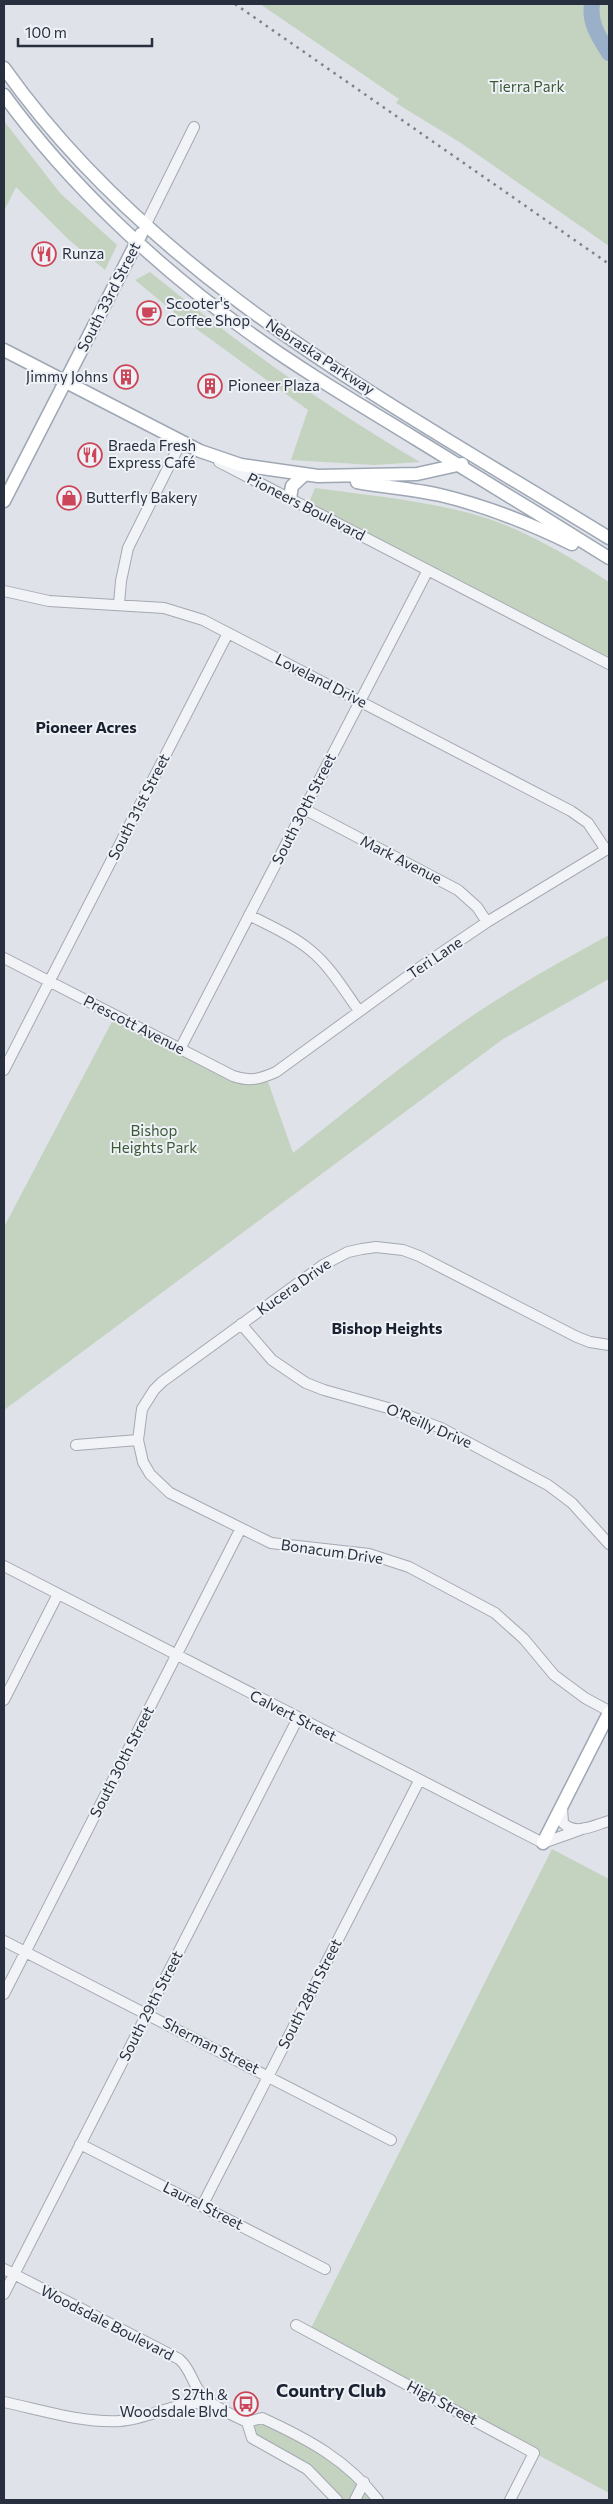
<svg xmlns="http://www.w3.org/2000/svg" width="613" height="2504" font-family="Commissioner,sans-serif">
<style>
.green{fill:#c4d2c0}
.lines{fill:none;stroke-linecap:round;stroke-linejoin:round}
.river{stroke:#9ab0c8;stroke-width:16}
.minor-casing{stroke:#a4a9b2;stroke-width:12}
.major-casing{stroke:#9ea7b4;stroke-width:15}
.minor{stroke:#f2f3f6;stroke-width:10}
.major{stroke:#fff;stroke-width:12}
.rail{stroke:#798291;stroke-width:2.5;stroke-dasharray:2.5 5;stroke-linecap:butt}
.labels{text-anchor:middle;stroke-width:4;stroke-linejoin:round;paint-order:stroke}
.park-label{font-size:15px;fill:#3c5a36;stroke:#eef1f6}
.poi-label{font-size:15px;fill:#28303f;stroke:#eef1f6;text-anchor:start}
.street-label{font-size:15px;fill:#28303f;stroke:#eef1f6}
.neighbourhood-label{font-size:16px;font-weight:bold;fill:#1a2130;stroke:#eef1f6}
.quarter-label{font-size:18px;font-weight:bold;fill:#1a2130;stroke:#eef1f6}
</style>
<rect width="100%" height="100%" fill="#dfe2e8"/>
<!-- green -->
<path class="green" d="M 260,4 L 609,4 L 609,246 L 461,143 L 396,103 L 399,99 Z
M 4,121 L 60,193 L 117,245 L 105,270 L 68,239 L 16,187 L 4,211 Z
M 150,272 C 236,342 324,406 420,462 L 374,465 L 291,460 L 308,410 L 176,314 L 135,280 Z
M 315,488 C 367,495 419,500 469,513 C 519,526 566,554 609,582 L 609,664 L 307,507 Z
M 609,935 L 609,979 L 503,1039 L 4,1410 L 4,1227 L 115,1016 L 233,1076 L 266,1076 L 293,1153 C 356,1104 417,1052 484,1008 C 525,981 567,958 609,935 Z
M 552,1849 L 609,1879 L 609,2493 L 309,2332 Z
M 262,2418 L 309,2441 L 378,2500 L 337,2500 L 322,2482 L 252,2438 L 247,2422 Z"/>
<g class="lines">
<!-- river -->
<path class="river" d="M 592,4 C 589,23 599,37 609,53"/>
<!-- minor casing -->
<g class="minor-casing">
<path id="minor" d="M 145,226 L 194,127
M 219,462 L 609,664
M 4,591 L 49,601 L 164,608 L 203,620 L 571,811 L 588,823 L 606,850
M 119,604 L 121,581 L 128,548 L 181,442
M 304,809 L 458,890 L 477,907 L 487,922
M 249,915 C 270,926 292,935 310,950 C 330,966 344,990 359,1011
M 4,958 L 233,1076 C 250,1082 260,1079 276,1072 L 419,968 L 487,922 L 609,848
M 180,1049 L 428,570
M 4,1070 L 228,633
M 241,1324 L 272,1360 L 306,1383 L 324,1390 L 388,1408 L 441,1428 L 548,1485 L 572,1503 L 609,1544
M 609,1345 L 590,1342 L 577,1337 L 419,1256 L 403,1250 L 376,1247 L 362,1249 L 348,1252 L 323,1265 L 162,1382 L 154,1390 L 142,1409 L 138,1440 L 143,1462 L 150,1474 L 170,1493 L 271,1543 L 369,1554 L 409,1567 L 495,1613 L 524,1639 L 554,1675 L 585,1698 L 609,1711
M 76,1445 L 138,1440
M 4,1566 L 543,1843 L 585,1828
M 4,1700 L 58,1594
M 562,1807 L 563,1823 C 576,1836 594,1825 609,1821
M 4,1941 L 391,2140
M 4,1994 L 240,1530
M 80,2144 L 325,2269
M 202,2206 L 419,1781
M 4,2269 L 179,2359 C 190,2368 192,2382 200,2392 C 212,2407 231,2414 247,2422 L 262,2418 C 308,2439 347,2460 378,2500
M 4,2294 L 298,1718
M 296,2325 L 534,2453 L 510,2500
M 4,2402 C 41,2410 81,2423 120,2421 C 152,2419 184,2396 213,2405
M 247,2422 L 252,2438 L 307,2469 L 337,2500
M 355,2500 L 364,2482"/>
</g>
<!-- major casing -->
<g class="major-casing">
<path id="major" d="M 4,68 C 155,281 392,404 609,538
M 4,95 C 69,184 157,267 247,331 C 301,370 359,404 416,439 C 480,478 545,518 609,558
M 4,350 L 200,451 L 241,465 L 318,476 L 417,474 L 462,464
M 357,482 C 385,487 413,489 440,495 C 487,506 529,523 572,544
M 290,498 L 292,486 L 304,475
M 4,501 L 141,234
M 543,1843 L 609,1713"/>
</g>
<!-- minor -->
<use href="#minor" class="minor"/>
<!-- major -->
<use href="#major" class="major"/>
<!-- rail -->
<path class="rail" d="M 235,4 L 609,264"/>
</g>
<!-- icons -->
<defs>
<g id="restaurant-ring" transform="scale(1.25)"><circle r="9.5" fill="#eef1f6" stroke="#cc4558" stroke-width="1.5"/><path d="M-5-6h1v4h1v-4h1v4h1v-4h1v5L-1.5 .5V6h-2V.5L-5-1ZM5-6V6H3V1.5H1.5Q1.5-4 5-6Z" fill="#cc4558"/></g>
<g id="cafe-ring" transform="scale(1.25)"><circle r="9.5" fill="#eef1f6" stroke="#cc4558" stroke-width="1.5"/><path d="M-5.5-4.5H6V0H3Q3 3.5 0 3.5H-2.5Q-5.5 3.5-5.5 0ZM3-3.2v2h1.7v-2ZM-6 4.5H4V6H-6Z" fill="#cc4558"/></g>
<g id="building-ring" transform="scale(1.25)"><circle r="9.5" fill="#eef1f6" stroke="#cc4558" stroke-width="1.5"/><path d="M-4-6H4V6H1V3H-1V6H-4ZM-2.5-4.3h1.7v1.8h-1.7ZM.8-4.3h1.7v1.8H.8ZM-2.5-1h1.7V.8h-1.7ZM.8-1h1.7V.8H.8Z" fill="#cc4558"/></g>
<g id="shop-ring" transform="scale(1.25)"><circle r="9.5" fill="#eef1f6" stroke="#cc4558" stroke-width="1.5"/><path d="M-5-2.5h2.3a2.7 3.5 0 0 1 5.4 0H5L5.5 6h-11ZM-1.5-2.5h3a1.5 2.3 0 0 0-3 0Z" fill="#cc4558"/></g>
<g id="bus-ring" transform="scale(1.25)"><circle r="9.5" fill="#eef1f6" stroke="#cc4558" stroke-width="1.5"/><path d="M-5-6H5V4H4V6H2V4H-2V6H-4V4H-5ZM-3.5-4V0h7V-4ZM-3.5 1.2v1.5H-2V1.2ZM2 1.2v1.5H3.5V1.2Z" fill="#cc4558"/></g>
</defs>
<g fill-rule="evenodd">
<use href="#restaurant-ring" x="44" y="254"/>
<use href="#cafe-ring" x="149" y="313"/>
<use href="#building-ring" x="126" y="377"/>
<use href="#building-ring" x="210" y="386"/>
<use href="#restaurant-ring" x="90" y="455"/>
<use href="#shop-ring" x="69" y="498"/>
<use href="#bus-ring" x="246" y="2404"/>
</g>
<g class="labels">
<!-- park labels -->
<g class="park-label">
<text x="527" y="92">Tierra Park</text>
<text x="154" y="1136">Bishop<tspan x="154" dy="17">Heights Park</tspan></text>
</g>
<!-- poi labels -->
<g class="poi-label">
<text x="62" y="259">Runza</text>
<text x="166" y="309">Scooter's<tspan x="166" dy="17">Coffee Shop</tspan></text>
<text x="108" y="382" text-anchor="end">Jimmy Johns</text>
<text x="228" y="391">Pioneer Plaza</text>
<text x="108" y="451">Braeda Fresh<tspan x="108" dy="17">Express Café</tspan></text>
<text x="86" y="503">Butterfly Bakery</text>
<text x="228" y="2400" text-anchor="end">S 27th &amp;<tspan x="228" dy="17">Woodsdale Blvd</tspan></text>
</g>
<!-- street labels -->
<g class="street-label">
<text transform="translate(109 297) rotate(-63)" y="5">South 33rd Street</text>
<text transform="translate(320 357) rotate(33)" y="5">Nebraska Parkway</text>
<text transform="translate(306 507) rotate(27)" y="5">Pioneers Boulevard</text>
<text transform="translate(321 681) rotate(27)" y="5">Loveland Drive</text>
<text transform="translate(139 807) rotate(-63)" y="5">South 31st Street</text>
<text transform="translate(304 809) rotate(-63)" y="5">South 30th Street</text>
<text transform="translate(401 860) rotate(27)" y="5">Mark Avenue</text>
<text transform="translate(435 958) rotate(-34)" y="5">Teri Lane</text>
<text transform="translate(134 1025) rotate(27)" y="5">Prescott Avenue</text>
<text transform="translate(294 1287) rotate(-35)" y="5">Kucera Drive</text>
<text transform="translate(429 1426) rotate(23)" y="5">O'Reilly Drive</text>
<text transform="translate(332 1552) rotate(8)" y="5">Bonacum Drive</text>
<text transform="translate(293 1716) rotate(27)" y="5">Calvert Street</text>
<text transform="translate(122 1762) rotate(-63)" y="5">South 30th Street</text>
<text transform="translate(310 1994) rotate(-63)" y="5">South 28th Street</text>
<text transform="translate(151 2006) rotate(-63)" y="5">South 29th Street</text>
<text transform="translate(211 2046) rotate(27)" y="5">Sherman Street</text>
<text transform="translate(203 2206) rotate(27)" y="5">Laurel Street</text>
<text transform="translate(107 2323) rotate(27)" y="5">Woodsdale Boulevard</text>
<text transform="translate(442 2403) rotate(28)" y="5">High Street</text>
</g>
<!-- neighbourhood labels -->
<g class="neighbourhood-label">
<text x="86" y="733">Pioneer Acres</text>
<text x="387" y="1334">Bishop Heights</text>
</g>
<!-- quarter labels -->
<g class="quarter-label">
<text x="331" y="2397">Country Club</text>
</g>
</g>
<!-- border -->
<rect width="613" height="2504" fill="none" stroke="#28303f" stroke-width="10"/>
<!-- scale -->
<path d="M18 38v8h134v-8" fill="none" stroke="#28303f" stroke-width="2.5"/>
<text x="25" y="38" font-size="15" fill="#28303f" stroke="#eef1f6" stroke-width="4" paint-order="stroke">100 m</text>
</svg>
